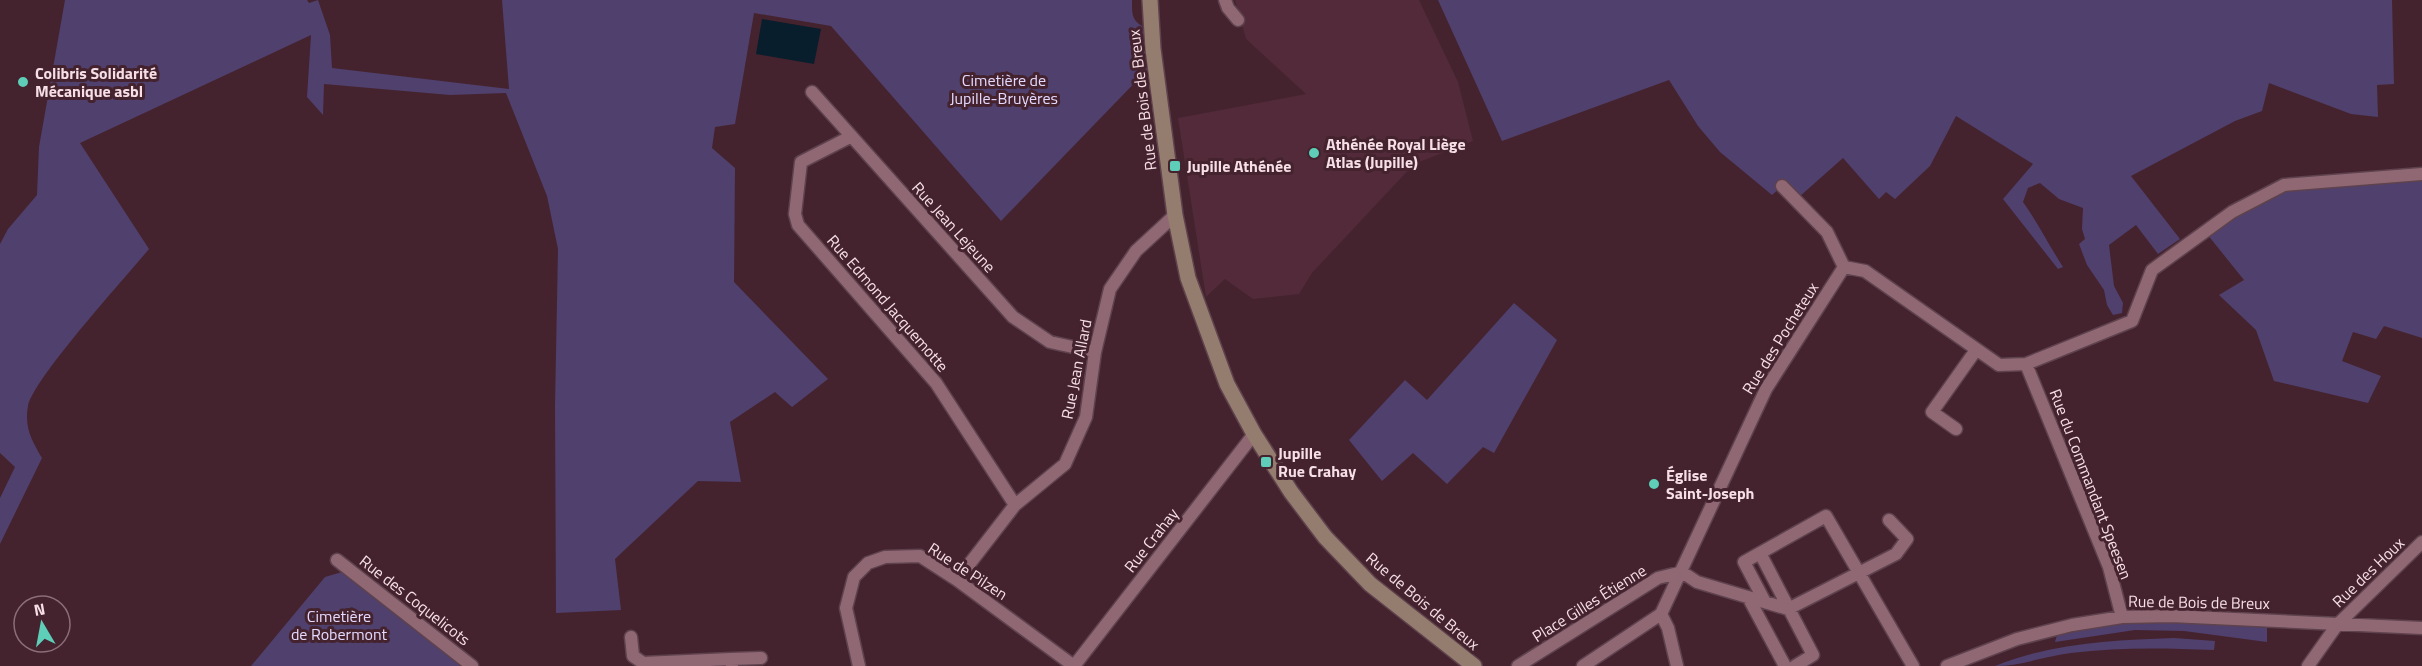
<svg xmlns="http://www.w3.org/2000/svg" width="2422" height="666" font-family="'Titillium Web',sans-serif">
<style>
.built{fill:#522a39}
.green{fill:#50406d}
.water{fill:#081e2c}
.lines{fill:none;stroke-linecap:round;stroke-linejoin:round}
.street-casing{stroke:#5e424d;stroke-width:15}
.secondary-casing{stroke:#5e424d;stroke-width:18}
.street{stroke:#906874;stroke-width:12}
.secondary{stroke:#947d6e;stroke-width:15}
.poi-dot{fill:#5eceb8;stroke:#44232e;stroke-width:2}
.labels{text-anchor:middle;stroke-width:6;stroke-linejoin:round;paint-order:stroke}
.poi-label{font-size:16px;font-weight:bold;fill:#f6dfe6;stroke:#44232e;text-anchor:start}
.park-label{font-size:16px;fill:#e4d9fe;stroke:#44232e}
.street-label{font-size:16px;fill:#f6dfe6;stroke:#44232e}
</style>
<rect width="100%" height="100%" fill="#44232e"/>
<!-- built -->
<path class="built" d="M 1235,0 L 1419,0 L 1458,82 L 1473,141 L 1414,164 L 1312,273 L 1299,294 L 1253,299 L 1225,279 L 1206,297 L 1178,118 L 1306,94 L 1246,39 Z"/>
<!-- green -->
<path class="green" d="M 65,0 L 307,0 L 309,3 L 318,0 L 330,35 L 332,68 L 509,89 L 502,0 L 1132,0 C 1132,11 1131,20 1142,26 L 1148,69 L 1001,221 L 831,26 L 754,13 L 735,124 L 715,127 L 712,148 L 735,168 L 734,282 L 828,379 L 792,407 L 775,392 L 730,422 L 741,482 L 698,481 L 615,559 L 621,610 L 556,613 L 555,406 L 558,249 L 547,196 L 506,93 L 450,95 L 324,84 L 323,115 L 307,97 L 311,35 L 80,143 L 149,249 C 125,278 34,378 28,406 C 24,427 32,441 42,458 L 0,544 L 0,498 L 15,467 L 0,453 L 0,244 L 8,229 L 37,195 L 39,147 Z
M 1438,0 L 2392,0 L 2394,84 L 2377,85 L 2378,117 L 2351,114 L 2269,83 L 2262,111 L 2235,121 L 2131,176 L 2180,239 L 2158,254 L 2136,225 L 2109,245 L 2114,286 L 2123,303 L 2122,313 L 2113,315 L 2107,305 L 2104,290 L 2087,265 L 2079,244 L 2085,239 L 2082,229 L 2083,208 L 2059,199 L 2040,183 L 2028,188 L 2023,202 C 2038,223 2049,245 2063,267 L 2058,269 L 2003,199 L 2033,164 L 1956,116 L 1930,166 L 1895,199 L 1886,192 L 1879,199 L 1843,158 L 1799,197 L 1787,182 L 1772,195 L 1720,152 L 1698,126 L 1669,80 L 1502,141 Z
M 2422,178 L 2422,338 L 2384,326 L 2376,339 L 2353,332 L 2342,361 L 2381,376 L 2368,403 L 2274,381 L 2256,330 L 2219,295 L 2244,280 L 2207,234 L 2246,208 L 2286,188 Z
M 1514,303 L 1557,340 L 1494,453 L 1483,447 L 1447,484 L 1413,453 L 1382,481 L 1349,440 L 1405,380 L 1427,400 Z
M 342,572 L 462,666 L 251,666 L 325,577 Z
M 2130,621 L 2217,623 L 2267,628 L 2267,642 L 2184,631 L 2135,630 L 2055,642 L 2057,635 Z
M 2174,638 L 2215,641 L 2214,650 C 2165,648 2119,647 2071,653 C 2045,656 2021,666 1995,666 C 2052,643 2113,640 2174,638 Z"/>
<!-- water -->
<path class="water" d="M 762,19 L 821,29 L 814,64 L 756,54 Z"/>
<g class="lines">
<!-- street casing -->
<g class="street-casing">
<path id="street" d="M 1225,0 L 1228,8 L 1238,20
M 812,92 L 1013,317 L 1050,342 L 1095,352
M 850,137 L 801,162 L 795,214 L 798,225 L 936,383 L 1015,505
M 1782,186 L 1827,232 L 1844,267
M 2026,364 L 2109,567 L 2122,617
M 1956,429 L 1932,412 L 1976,350
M 1760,553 L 1826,516 L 1913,666
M 337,560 L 472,666
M 1682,572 L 1697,582 L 1788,609 L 1896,554 L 1907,539 L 1889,520
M 957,580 L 1015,505 L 1065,464 L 1086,417 L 1095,352 L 1110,289 L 1136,251 L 1175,215
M 1748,597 L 1785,666
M 1765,602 L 1744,562 L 1760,553 L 1813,655 L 1795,666
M 1661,614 L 1668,628 L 1677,666
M 631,637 L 633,656 L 643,663 L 731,659 L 732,666
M 731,659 L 761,658
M 859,666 L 846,608 L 854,577 L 868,563 L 885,557 L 920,556 L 957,580 L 1074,666
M 1074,666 L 1254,434
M 1518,666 L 1658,578 L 1682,572
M 1583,666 L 1661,614 L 1766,389 L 1844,267 L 1865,271 L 1999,365 L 2026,364 L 2132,321 L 2152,270 L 2232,212 L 2284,185 L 2422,174
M 1947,666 L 2017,639 L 2072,625 L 2122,617 L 2171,616 L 2422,628
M 2308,666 L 2337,625 L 2422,542"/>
</g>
<!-- secondary casing -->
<g class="secondary-casing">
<path id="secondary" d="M 1150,0 L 1153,49 L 1175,215 L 1188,278 L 1227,384 L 1254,434 L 1291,492 L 1325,537 L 1370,584 L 1474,666"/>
</g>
<!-- street -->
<use href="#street" class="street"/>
<!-- secondary -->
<use href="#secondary" class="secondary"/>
</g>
<!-- markers -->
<g class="poi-dot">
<circle cx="23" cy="82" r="6"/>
<circle cx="1314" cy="153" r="6"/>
<rect x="1169" y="160" width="12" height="12" rx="3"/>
<rect x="1260" y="456" width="12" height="12" rx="3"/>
<circle cx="1654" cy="484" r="6"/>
</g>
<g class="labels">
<!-- poi labels -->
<g class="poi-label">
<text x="35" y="79">Colibris Solidarité<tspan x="35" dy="18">Mécanique asbl</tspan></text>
<text x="1326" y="150">Athénée Royal Liège<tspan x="1326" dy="18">Atlas (Jupille)</tspan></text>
<text x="1187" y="172">Jupille Athénée</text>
<text x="1278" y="459">Jupille<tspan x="1278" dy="18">Rue Crahay</tspan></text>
<text x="1666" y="481">Église<tspan x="1666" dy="18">Saint-Joseph</tspan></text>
</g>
<!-- park labels -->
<g class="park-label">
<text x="1004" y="86">Cimetière de<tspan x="1004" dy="18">Jupille-Bruyères</tspan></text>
<text x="339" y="622">Cimetière<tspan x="339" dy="18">de Robermont</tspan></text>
</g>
<!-- street labels -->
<g class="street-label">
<text transform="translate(1142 100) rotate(-97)" y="6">Rue de Bois de Breux</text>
<text transform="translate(954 227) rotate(48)" y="6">Rue Jean Lejeune</text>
<text transform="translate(888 303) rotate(49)" y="6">Rue Edmond Jacquemotte</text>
<text transform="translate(1780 338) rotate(-58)" y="6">Rue des Pocheteux</text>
<text transform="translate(1076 369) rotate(-79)" y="6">Rue Jean Allard</text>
<text transform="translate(2091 484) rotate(69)" y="6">Rue du Commandant Speesen</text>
<text transform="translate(1151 540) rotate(-52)" y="6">Rue Crahay</text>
<text transform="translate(968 571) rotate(33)" y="6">Rue de Pilzen</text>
<text transform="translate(2368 572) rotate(-44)" y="6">Rue des Houx</text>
<text transform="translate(415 600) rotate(38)" y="6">Rue des Coquelicots</text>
<text transform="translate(1423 601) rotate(40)" y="6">Rue de Bois de Breux</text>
<text transform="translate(2199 602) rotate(1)" y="6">Rue de Bois de Breux</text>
<text transform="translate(1589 603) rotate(-32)" y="6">Place Gilles Étienne</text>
</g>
</g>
<!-- north arrow -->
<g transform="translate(42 624) rotate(350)"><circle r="28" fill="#44232e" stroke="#8b6e78" stroke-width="1.5"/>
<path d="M0-4.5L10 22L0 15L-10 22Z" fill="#5eceb8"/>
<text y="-9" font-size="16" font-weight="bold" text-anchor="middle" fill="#f6dfe6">N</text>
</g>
</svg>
